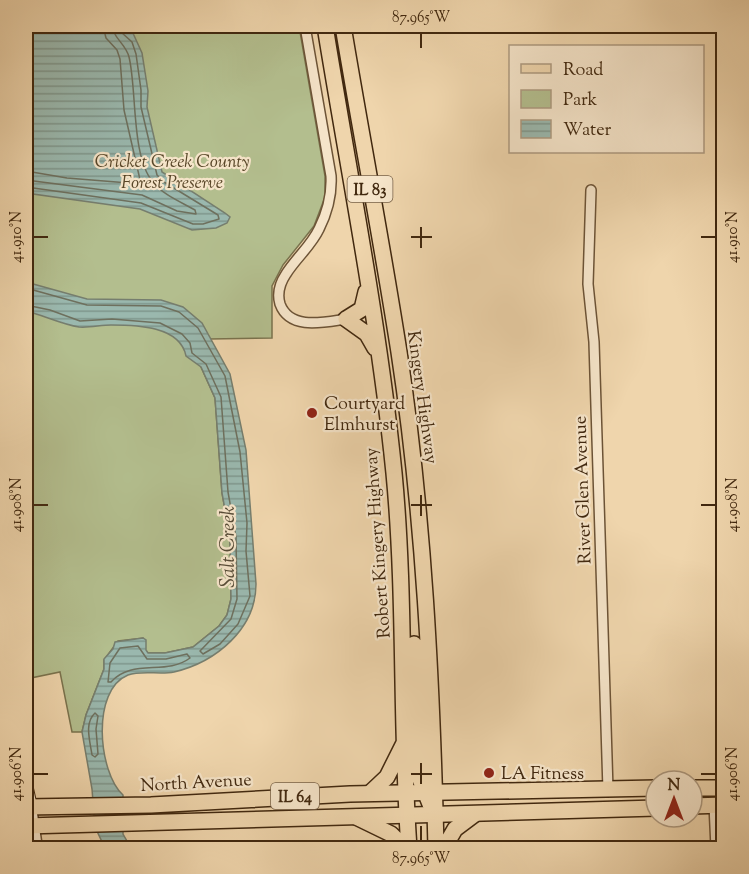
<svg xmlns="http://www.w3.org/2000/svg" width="749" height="874" font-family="'Sorts Mill Goudy',serif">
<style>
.green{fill:#b3be8e;stroke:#7a734e;stroke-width:1.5}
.water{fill:url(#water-rules);stroke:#767e6e;stroke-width:1.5}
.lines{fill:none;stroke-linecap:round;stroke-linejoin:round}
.shore{stroke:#6e705e;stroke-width:1.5}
.minor-casing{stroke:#6c5336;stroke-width:12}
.tertiary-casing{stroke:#6c5336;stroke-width:15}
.secondary-casing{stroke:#41280f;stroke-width:16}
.primary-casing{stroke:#41280f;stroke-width:18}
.trunk-casing{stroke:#41280f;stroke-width:18}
.minor{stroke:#f5e4c9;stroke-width:9}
.tertiary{stroke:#f5e4c9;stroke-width:12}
.secondary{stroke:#f5e4c9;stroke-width:14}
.primary{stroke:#efd5ac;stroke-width:15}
.trunk{stroke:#efd5ac;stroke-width:15}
.ticks{fill:none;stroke:#41280f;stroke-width:2}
.poi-dot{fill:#8f2418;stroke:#f5e4c9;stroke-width:2}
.labels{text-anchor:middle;stroke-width:4.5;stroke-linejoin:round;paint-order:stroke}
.shield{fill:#f5e4c9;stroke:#776047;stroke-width:1.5}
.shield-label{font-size:16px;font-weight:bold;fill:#41280f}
.park-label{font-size:18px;font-style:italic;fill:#584628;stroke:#f5e4c9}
.street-label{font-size:18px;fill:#41280f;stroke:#f5e4c9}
.poi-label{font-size:18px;fill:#41280f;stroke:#f5e4c9;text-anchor:start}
.water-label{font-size:20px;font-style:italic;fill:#574c37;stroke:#f5e4c9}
.neatline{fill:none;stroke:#41280f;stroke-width:2}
.ticks-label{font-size:15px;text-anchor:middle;fill:#41280f}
</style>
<defs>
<pattern id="water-rules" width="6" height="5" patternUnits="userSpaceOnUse" patternTransform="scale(1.5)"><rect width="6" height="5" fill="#9ab8ae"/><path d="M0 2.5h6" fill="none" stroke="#7f968c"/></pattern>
</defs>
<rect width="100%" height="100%" fill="#efd5ac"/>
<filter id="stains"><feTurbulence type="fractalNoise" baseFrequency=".00333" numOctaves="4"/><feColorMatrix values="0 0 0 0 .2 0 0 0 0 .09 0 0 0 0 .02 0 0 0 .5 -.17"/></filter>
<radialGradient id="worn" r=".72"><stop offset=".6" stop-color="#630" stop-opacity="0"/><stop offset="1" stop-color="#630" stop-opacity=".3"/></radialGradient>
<!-- green -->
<path class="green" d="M 26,26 L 299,26 L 325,176 L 325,197 L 314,226 L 283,265 L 272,286 L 272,338 L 210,339 L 201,367 L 215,398 L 222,493 L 230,537 L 231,599 L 227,615 L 219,626 L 193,647 L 165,653 L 148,653 L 145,650 L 143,638 L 118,641 L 104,660 L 104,669 L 86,715 L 82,732 L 72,732 L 60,672 L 26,679 Z"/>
<!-- water -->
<path class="water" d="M 40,26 L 121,26 L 132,31 L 142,53 L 148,91 L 147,107 L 162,172 L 225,213 L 230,217 L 227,223 L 216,228 L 192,230 L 140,209 L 26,193 L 26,29 Z
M 26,282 L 87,299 L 161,300 L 183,307 L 202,323 L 230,374 L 246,450 L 256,584 C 256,629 216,662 174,672 C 160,675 142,670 128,675 C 91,690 98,772 123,795 L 123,834 L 131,848 L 105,848 L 95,827 L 92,789 L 82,732 L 86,715 L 104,669 L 104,659 L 113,649 L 115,642 L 143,638 L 146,640 L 146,650 L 148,653 L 165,653 L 193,647 L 219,626 L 227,615 L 231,599 L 230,537 L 222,493 L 215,398 L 201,367 L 186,356 C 180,326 137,325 111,325 C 101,325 89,328 79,327 C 61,324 43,315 26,311 Z"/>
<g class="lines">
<!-- shore -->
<path class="shore" d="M 26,171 L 67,178 L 141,184 L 124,110 L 120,59 L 117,50 L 106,38 L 103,26
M 26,180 L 142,195 L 177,211 L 196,214 L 195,210 C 181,202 163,195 153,182 C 131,157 137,89 129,57 C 126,44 113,38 112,26
M 26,187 L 141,203 L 193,224 L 203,224 L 219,219 L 218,215 L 164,182 L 157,175 L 141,107 L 141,90 L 136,54 L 132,42 L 121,32 L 120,26
M 26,288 L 87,305 L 161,306 L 179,312 L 198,328 L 225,376 L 240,452 L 247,523 L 246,551 L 250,596 L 238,624 L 220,644 L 203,654 L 200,651 L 231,619 L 237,599 L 236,537 L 228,492 L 221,397 L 206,364 L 192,353 L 190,343 L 182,334 L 160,323 L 112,319 L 80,321 L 50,310 L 26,305
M 138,646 L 147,659 L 166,659 L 187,654 L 190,658 C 166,676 132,658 111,682 L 108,682 L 110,663 L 120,648 Z
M 95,713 L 98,716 L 96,729 L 98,754 L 95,757 L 92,755 C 90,741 84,723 95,713 Z"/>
<!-- minor casing -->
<g class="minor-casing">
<path id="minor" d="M 305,26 L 331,176 C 332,195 328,211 319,229 C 311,246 296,258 286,274 C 280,283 277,294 280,304 C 290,331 325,322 346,319
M 591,190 L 588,284 L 594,342 L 608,790
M 714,805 L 716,848"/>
</g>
<!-- tertiary casing -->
<g class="tertiary-casing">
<path id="tertiary" d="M 30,807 L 36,848"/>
</g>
<!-- secondary casing -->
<g class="secondary-casing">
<path id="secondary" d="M 26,789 L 30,807"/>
</g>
<!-- primary casing -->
<g class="primary-casing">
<path id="primary" d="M 692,788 L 724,788
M 692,806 L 724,805
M 26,807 L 151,805 L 350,794 L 656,788
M 26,826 L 656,808"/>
</g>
<!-- trunk casing -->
<g class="trunk-casing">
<path id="trunk" d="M 325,26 C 349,174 379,323 394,473 C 406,598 400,724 409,848
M 343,26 C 361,134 382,243 399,352 C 424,516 432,683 436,848
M 346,319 L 362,309 L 366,292
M 346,319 L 367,334 L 375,348
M 414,644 L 420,779 L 430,804
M 370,793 L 387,777 L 404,743
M 356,817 L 391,834 L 405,848
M 444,848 L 455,829 L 475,814"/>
</g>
<!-- minor -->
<use href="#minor" class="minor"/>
<!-- tertiary -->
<use href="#tertiary" class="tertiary"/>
<!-- secondary -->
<use href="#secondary" class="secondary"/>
<!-- primary -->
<use href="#primary" class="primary"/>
<!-- trunk -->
<use href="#trunk" class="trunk"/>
</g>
<!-- ticks -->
<path class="ticks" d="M 421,33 L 421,48M 421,227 L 421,248M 33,237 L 48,237M 411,237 L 432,237M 701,237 L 716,237M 421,495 L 421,516M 33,505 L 48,505M 411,505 L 432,505M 701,505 L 716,505M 421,763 L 421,784M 33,774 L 48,774M 411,774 L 432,774M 701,774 L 716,774M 421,826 L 421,841"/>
<!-- markers -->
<g class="poi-dot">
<circle cx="312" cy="413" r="6"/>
<circle cx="489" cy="773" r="6"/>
</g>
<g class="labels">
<!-- shield labels -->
<g class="shield">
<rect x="347.5" y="176" width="45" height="26" rx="4.5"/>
<rect x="271" y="783" width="48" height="26" rx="4.5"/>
</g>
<g class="shield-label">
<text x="370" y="195">IL 83</text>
<text x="295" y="802">IL 64</text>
</g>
<!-- park labels -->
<g class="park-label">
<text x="172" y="167">Cricket Creek County<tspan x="172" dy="21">Forest Preserve</tspan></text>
</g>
<!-- street labels -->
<g class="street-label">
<text transform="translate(423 397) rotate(82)" y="6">Kingery Highway</text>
<text transform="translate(582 490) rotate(-92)" y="6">River Glen Avenue</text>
<text transform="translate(377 543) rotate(-94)" y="6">Robert Kingery Highway</text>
<text transform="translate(196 782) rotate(-3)" y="6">North Avenue</text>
</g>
<!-- poi labels -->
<g class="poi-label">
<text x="324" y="409">Courtyard<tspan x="324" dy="21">Elmhurst</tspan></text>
<text x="501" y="779">LA Fitness</text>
</g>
<!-- water labels -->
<g class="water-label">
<text transform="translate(227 547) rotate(-90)" y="7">Salt Creek</text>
</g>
</g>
<!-- margin -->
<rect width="749" height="874" fill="none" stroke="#efd5ac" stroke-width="66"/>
<!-- legend -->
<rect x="509" y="45" width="195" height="108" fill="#f5e4c9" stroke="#ad997f" stroke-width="1.5"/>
<rect x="521" y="64" width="30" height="9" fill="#efd5ac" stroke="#ad997f" stroke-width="1.5"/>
<text x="563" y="75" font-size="18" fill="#41280f">Road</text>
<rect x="521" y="90" width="30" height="18" fill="#b3be8e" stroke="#ad997f" stroke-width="1.5"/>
<text x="563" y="105" font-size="18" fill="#41280f">Park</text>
<rect x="521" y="120" width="30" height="18" fill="url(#water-rules)" stroke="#ad997f" stroke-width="1.5"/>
<text x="563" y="135" font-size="18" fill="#41280f">Water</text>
<!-- north arrow -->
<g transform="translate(674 799)"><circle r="28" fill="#f5e4c9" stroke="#ad997f" stroke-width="1.5"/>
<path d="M0-4.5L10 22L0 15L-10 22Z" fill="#8f2418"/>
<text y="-9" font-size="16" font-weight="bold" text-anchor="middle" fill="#41280f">N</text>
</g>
<rect x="33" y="33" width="683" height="808" class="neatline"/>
<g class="ticks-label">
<text x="421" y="22">87.965°W</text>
<text transform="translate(16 237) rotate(-90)" y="5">41.910°N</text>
<text transform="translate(732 237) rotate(-90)" y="5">41.910°N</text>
<text transform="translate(16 505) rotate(-90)" y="5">41.908°N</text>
<text transform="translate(732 505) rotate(-90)" y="5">41.908°N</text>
<text transform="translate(16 774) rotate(-90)" y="5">41.906°N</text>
<text transform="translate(732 774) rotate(-90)" y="5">41.906°N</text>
<text x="421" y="863">87.965°W</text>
</g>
<rect width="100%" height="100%" filter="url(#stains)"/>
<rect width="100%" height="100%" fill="url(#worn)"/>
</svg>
